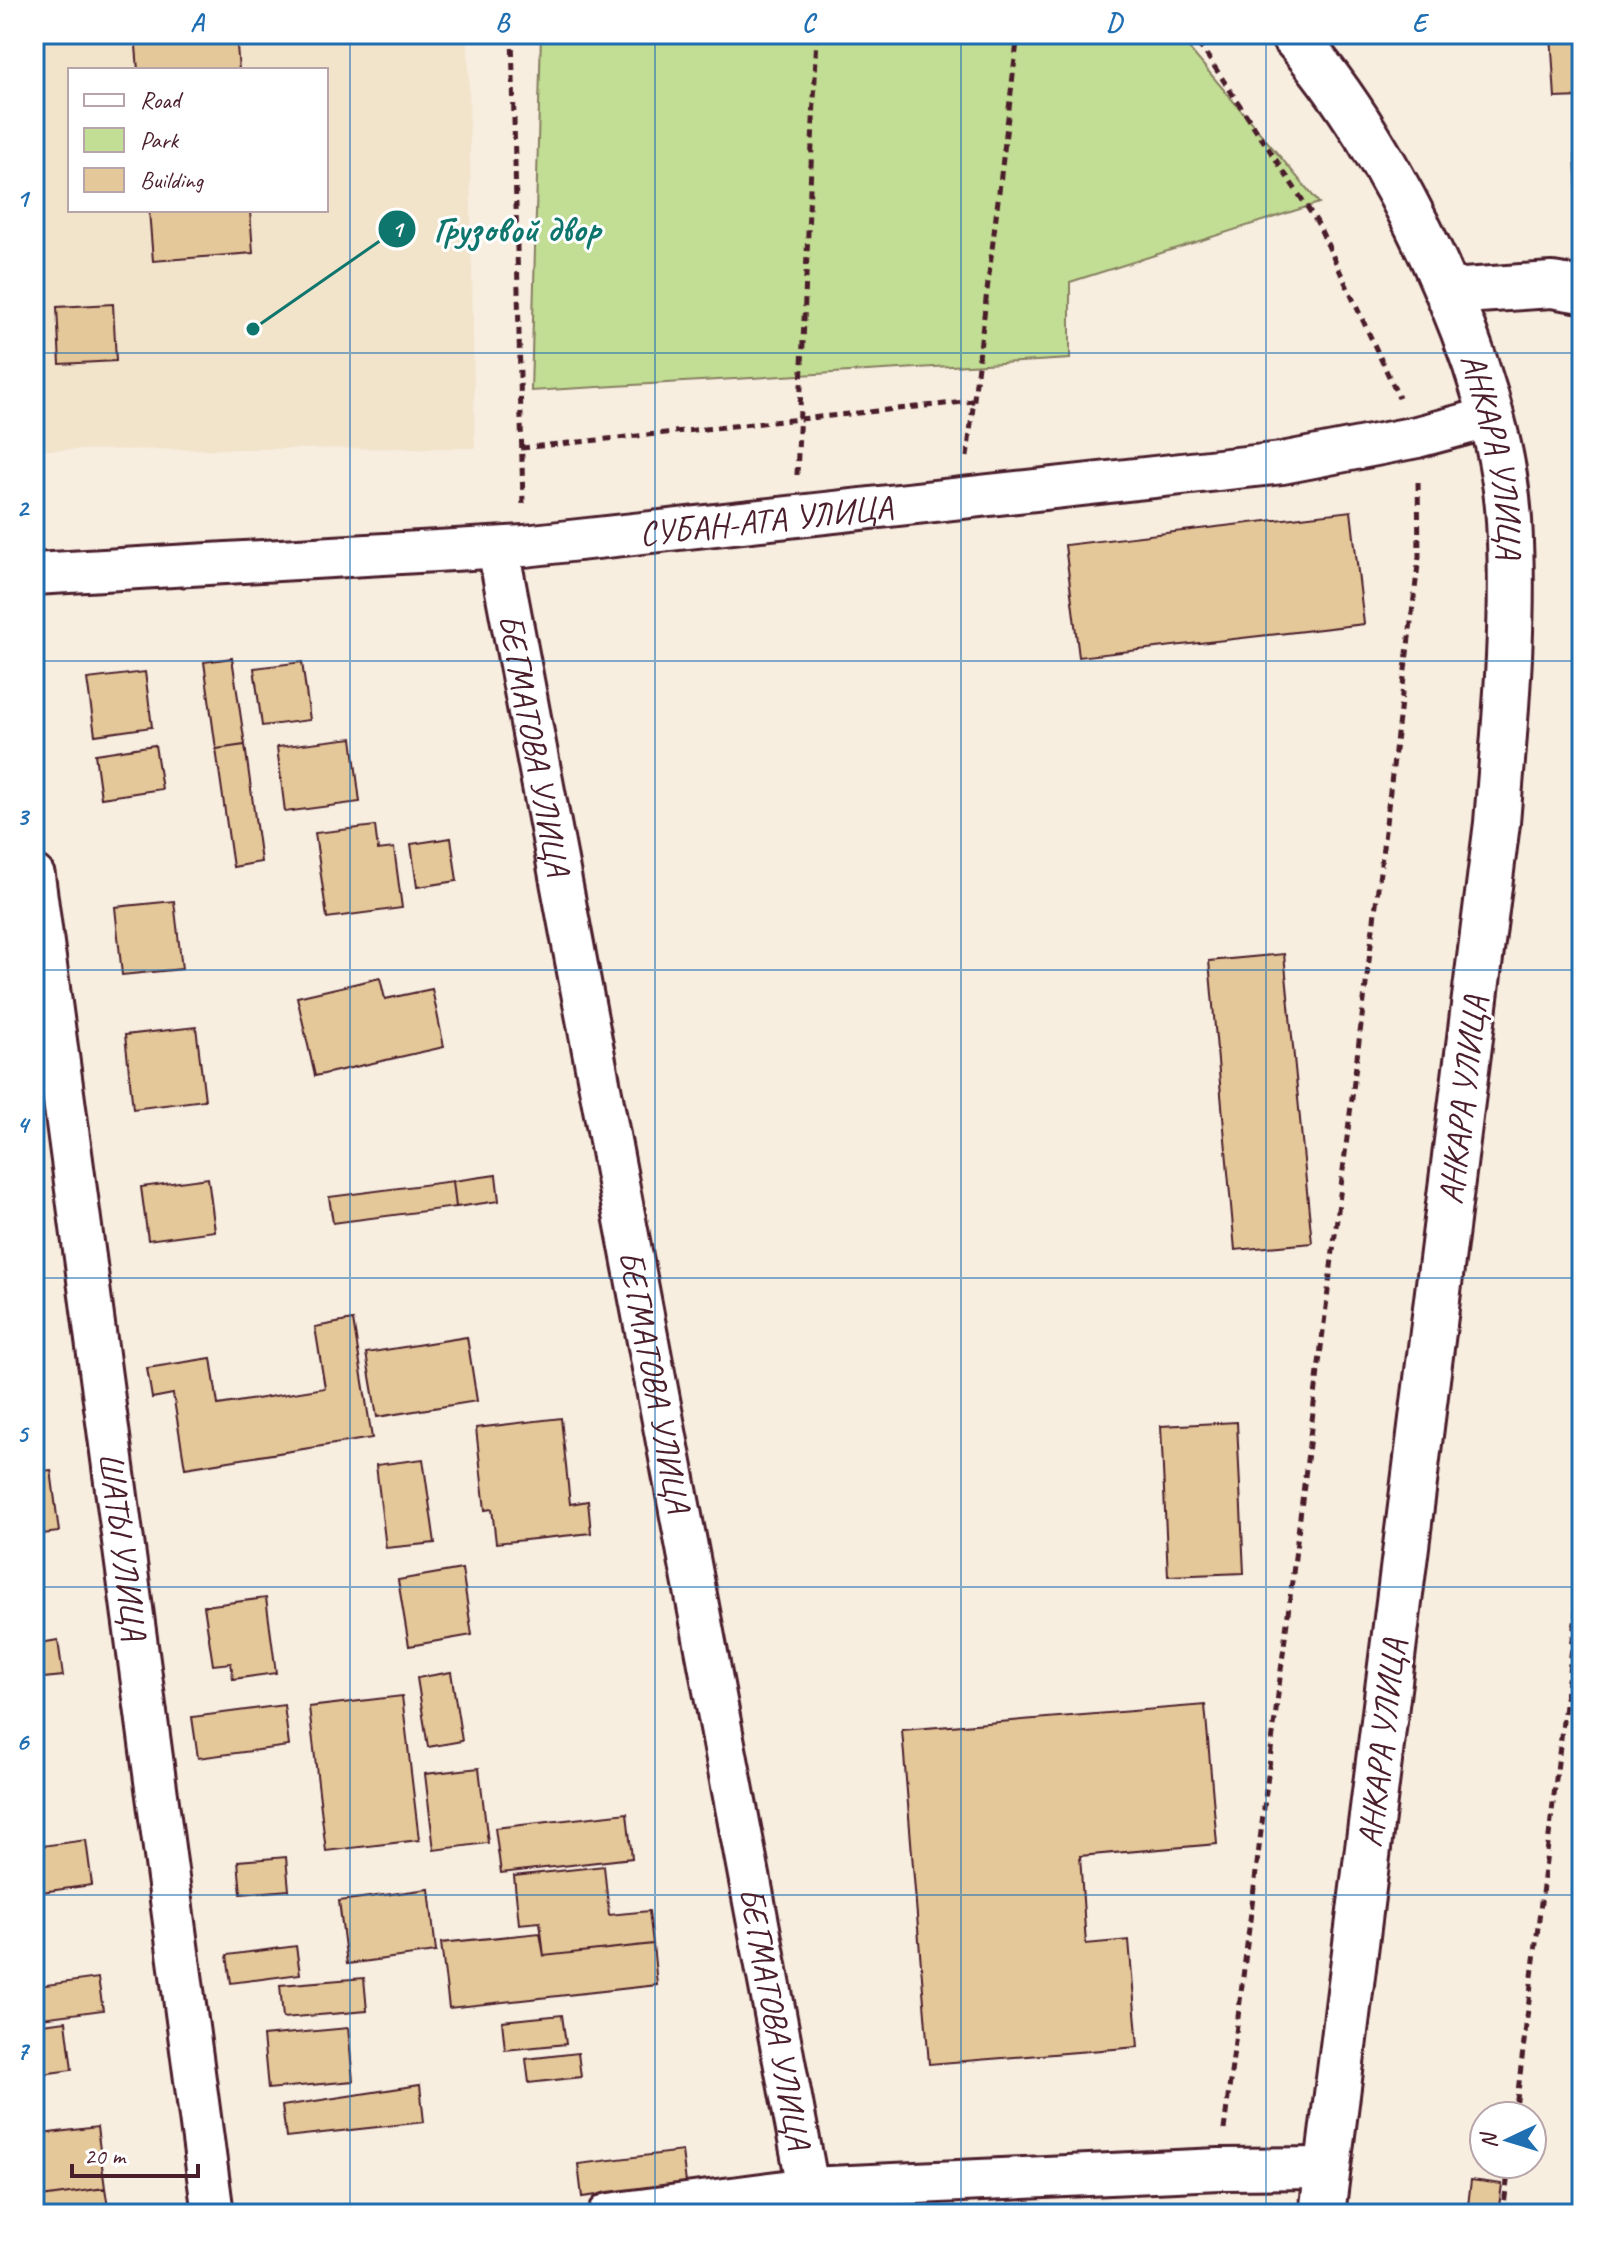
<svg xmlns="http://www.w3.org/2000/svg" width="1616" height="2248" font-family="Caveat,sans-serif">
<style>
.built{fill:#f2e3cb;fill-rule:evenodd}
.green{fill:#c2dd94;stroke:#867e60;stroke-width:2}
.building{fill:#e5c899;stroke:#4a1f2b;stroke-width:2}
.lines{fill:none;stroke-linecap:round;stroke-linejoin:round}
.minor-casing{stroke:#4a1f2b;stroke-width:46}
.tertiary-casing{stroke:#4a1f2b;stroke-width:50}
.primary-casing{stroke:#4a1f2b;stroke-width:50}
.path{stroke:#4a1f2b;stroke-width:5;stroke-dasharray:8 6;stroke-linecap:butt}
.minor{stroke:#fff;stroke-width:40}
.tertiary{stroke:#fff;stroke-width:44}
.primary{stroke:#fff;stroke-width:44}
.grid{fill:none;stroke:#1f6fb2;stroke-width:2;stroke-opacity:0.55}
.labels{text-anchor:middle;stroke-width:6;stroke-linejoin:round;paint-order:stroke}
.street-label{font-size:34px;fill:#4a1f2b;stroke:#fff}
.leader{fill:none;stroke:#0f766e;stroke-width:3}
.callout-dot{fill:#0f766e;stroke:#fff;stroke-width:3}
.mark-label{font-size:24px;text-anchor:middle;font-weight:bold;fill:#fff}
.callout-label{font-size:36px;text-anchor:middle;font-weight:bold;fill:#0f766e;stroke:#fff;stroke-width:6;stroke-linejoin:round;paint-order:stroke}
.neatline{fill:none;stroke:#1f6fb2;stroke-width:3}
.grid-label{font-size:26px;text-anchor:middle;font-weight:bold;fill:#1f6fb2}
</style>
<rect width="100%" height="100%" fill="#f7eee0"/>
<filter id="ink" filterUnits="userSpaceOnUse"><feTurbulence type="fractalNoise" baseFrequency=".0125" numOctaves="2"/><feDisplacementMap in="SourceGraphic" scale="16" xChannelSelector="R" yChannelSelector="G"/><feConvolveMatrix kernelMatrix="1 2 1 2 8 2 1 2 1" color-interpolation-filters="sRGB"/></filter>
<g filter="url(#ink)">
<!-- built -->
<path class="built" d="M 34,34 L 468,34 L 475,448 L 34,450 ZM 70,70 L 326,70 L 326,210 L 70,210 Z"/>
<!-- green -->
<path class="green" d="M 541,34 L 1177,34 L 1319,203 L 1070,282 L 1070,359 L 531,391 Z"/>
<!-- building -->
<path class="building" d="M 135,34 L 236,34 L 239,70 L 138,70 Z
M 1551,34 L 1582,34 L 1582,97 L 1555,98 Z
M 1575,152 L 1582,152 L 1582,217 L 1578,217 Z
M 149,210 L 250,210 L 253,253 L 153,261 Z
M 113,304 L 116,361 L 60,364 L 57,307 Z
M 1351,511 L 1364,624 L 1079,657 L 1065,545 Z
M 232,658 L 245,745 L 216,749 L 204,662 Z
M 302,662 L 310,720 L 262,726 L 254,668 Z
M 145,672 L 152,727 L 95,735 L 87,679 Z
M 352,738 L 360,802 L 285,812 L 277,747 Z
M 155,745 L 162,789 L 101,798 L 95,754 Z
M 245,745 L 261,862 L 233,867 L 216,749 Z
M 375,826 L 378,850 L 394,848 L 402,908 L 327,918 L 315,833 Z
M 451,838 L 457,881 L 417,887 L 411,844 Z
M 174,901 L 182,969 L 122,975 L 115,907 Z
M 1284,954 L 1312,1243 L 1235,1250 L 1209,961 Z
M 380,978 L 385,999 L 432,989 L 444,1047 L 315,1076 L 297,997 Z
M 196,1027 L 205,1100 L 133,1109 L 125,1035 Z
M 496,1175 L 499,1201 L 456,1207 L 453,1181 Z
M 208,1178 L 215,1231 L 148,1240 L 141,1187 Z
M 453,1181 L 456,1207 L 333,1223 L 329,1197 Z
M 353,1320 L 372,1438 L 185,1468 L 173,1394 L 152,1398 L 147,1368 L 211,1358 L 218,1405 L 325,1388 L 315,1327 Z
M 467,1337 L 477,1401 L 377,1417 L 366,1353 Z
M 561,1418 L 570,1504 L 588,1501 L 591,1533 L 496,1543 L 492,1509 L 485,1510 L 476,1428 Z
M 1237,1422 L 1244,1573 L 1168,1576 L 1161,1426 Z
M 423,1459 L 435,1543 L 386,1548 L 376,1465 Z
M 51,1470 L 59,1532 L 34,1535 L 34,1472 Z
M 462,1569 L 472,1635 L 409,1646 L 398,1580 Z
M 266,1598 L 276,1673 L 233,1679 L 231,1663 L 213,1665 L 204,1606 Z
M 58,1640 L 63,1676 L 34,1679 L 34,1644 Z
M 451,1672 L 462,1741 L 428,1747 L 417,1678 Z
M 402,1696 L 419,1840 L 326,1851 L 309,1707 Z
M 284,1705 L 289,1746 L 198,1758 L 192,1717 Z
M 1205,1705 L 1217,1844 L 1080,1856 L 1086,1944 L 1129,1940 L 1138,2047 L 929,2064 L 902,1730 Z
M 479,1768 L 488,1843 L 434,1850 L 425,1774 Z
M 627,1813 L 632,1858 L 501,1873 L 495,1828 Z
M 86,1840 L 92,1885 L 34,1893 L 34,1847 Z
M 286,1857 L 289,1890 L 241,1894 L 238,1861 Z
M 604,1866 L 609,1915 L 649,1911 L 653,1944 L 544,1956 L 540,1922 L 519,1924 L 514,1876 Z
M 429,1889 L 436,1952 L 347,1964 L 339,1901 Z
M 540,1933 L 544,1956 L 653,1944 L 657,1985 L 449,2008 L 441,1943 Z
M 296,1946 L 300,1974 L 231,1983 L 227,1955 Z
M 98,1978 L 103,2010 L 42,2018 L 38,1986 Z
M 364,1978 L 367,2011 L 283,2018 L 280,1985 Z
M 562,2015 L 566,2044 L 505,2050 L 502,2021 Z
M 66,2021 L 72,2070 L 34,2075 L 34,2025 Z
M 348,2028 L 353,2081 L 268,2089 L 263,2036 Z
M 578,2053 L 581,2077 L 529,2083 L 526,2059 Z
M 420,2085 L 424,2122 L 286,2137 L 282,2106 Z
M 97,2127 L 105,2188 L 34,2198 L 34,2135 Z
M 682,2151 L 686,2183 L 582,2197 L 578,2164 Z
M 1471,2180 L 1502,2184 L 1498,2214 L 1467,2214 Z
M 105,2188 L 109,2214 L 34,2214 L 34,2198 Z"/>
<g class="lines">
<!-- minor casing -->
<g class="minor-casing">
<g id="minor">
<path id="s1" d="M 498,548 L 813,2214"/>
<path id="s2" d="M 34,574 L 524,546 L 1282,463 L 1417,437 L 1492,417"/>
<path id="s3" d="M 34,876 L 213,2214"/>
<path d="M 609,2214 L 808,2188 L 1219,2169 L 1327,2168"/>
</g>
</g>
<!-- tertiary casing -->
<g class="tertiary-casing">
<path id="tertiary" d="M 1449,292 L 1552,285 L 1582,290"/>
</g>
<!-- primary casing -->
<g class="primary-casing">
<g id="primary">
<path id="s4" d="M 1292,34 C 1393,147 1500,369 1509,520 C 1515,621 1505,722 1497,823 L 1322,2214"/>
</g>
</g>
<!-- path -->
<path class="path" d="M 512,34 L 523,505
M 1187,34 L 1204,51 L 1317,222 L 1399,398
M 521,448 L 974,401
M 967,457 L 1018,34
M 797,475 L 817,34
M 1515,2116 L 1582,1565
M 1224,2130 L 1419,557 L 1418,480
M 1503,2214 L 1509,2164"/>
<!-- minor -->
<use href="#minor" class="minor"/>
<!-- tertiary -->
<use href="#tertiary" class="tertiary"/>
<!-- primary -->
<use href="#primary" class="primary"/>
</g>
</g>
<!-- grid -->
<path class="grid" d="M 350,34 L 350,2214M 655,34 L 655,2214M 961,34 L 961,2214M 1266,34 L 1266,2214M 34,353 L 1582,353M 34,661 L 1582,661M 34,970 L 1582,970M 34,1278 L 1582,1278M 34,1587 L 1582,1587M 34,1895 L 1582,1895"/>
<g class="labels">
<!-- street labels -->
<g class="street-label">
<text dy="12" stroke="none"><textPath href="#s4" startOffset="474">АНКАРА УЛИЦА</textPath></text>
<text dy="12" stroke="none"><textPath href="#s2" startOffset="734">СУБАН-АТА УЛИЦА</textPath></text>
<text dy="12" stroke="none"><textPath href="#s1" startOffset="200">БЕГМАТОВА УЛИЦА</textPath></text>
<text transform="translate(1462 1100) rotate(-83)" y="12">АНКАРА УЛИЦА</text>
<text dy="12" stroke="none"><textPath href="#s1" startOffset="848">БЕГМАТОВА УЛИЦА</textPath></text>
<text dy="12" stroke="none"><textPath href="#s3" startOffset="676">ШАТЫ УЛИЦА</textPath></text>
<text transform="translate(1381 1743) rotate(-83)" y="12">АНКАРА УЛИЦА</text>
<text dy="12" stroke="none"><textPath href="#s1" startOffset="1496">БЕГМАТОВА УЛИЦА</textPath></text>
</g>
</g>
<!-- callouts -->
<path class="leader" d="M253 329L397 229"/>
<g class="callout-dot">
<circle cx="253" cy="329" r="8"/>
<circle cx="397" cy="229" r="20"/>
</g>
<g class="mark-label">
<text x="397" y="237">1</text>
</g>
<g class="callout-label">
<text x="517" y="241">Грузовой двор</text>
</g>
<!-- margin -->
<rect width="1616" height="2248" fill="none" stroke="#fff" stroke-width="88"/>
<!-- legend -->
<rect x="68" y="68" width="260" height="144" fill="#ffffff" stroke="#b7a5aa" stroke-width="2"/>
<rect x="84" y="94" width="40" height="12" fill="#ffffff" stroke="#b7a5aa" stroke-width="2"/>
<text x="140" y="108" font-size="24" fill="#4a1f2b">Road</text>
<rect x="84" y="128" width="40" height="24" fill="#c2dd94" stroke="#b7a5aa" stroke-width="2"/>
<text x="140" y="148" font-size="24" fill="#4a1f2b">Park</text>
<rect x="84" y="168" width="40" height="24" fill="#e5c899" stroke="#b7a5aa" stroke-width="2"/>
<text x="140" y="188" font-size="24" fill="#4a1f2b">Building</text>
<!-- north arrow -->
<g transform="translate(1508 2140) rotate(266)"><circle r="38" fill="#ffffff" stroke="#b7a5aa" stroke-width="2"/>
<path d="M0-6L14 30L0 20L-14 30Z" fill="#1f6fb2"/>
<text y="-12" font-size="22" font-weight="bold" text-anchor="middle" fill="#4a1f2b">N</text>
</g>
<!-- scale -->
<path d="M72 2164v12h126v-12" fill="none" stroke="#4a1f2b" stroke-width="4"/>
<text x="84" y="2164" font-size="24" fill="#4a1f2b" stroke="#ffffff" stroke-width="6" paint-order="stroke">20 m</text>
<rect x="44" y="44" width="1528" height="2160" class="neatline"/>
<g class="grid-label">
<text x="197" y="31">A</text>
<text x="502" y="31">B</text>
<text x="808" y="31">C</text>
<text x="1114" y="31">D</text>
<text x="1419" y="31">E</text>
<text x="22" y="207">1</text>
<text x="22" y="516">2</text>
<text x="22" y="825">3</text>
<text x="22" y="1133">4</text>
<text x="22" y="1442">5</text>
<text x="22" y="1750">6</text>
<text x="22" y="2059">7</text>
</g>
</svg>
